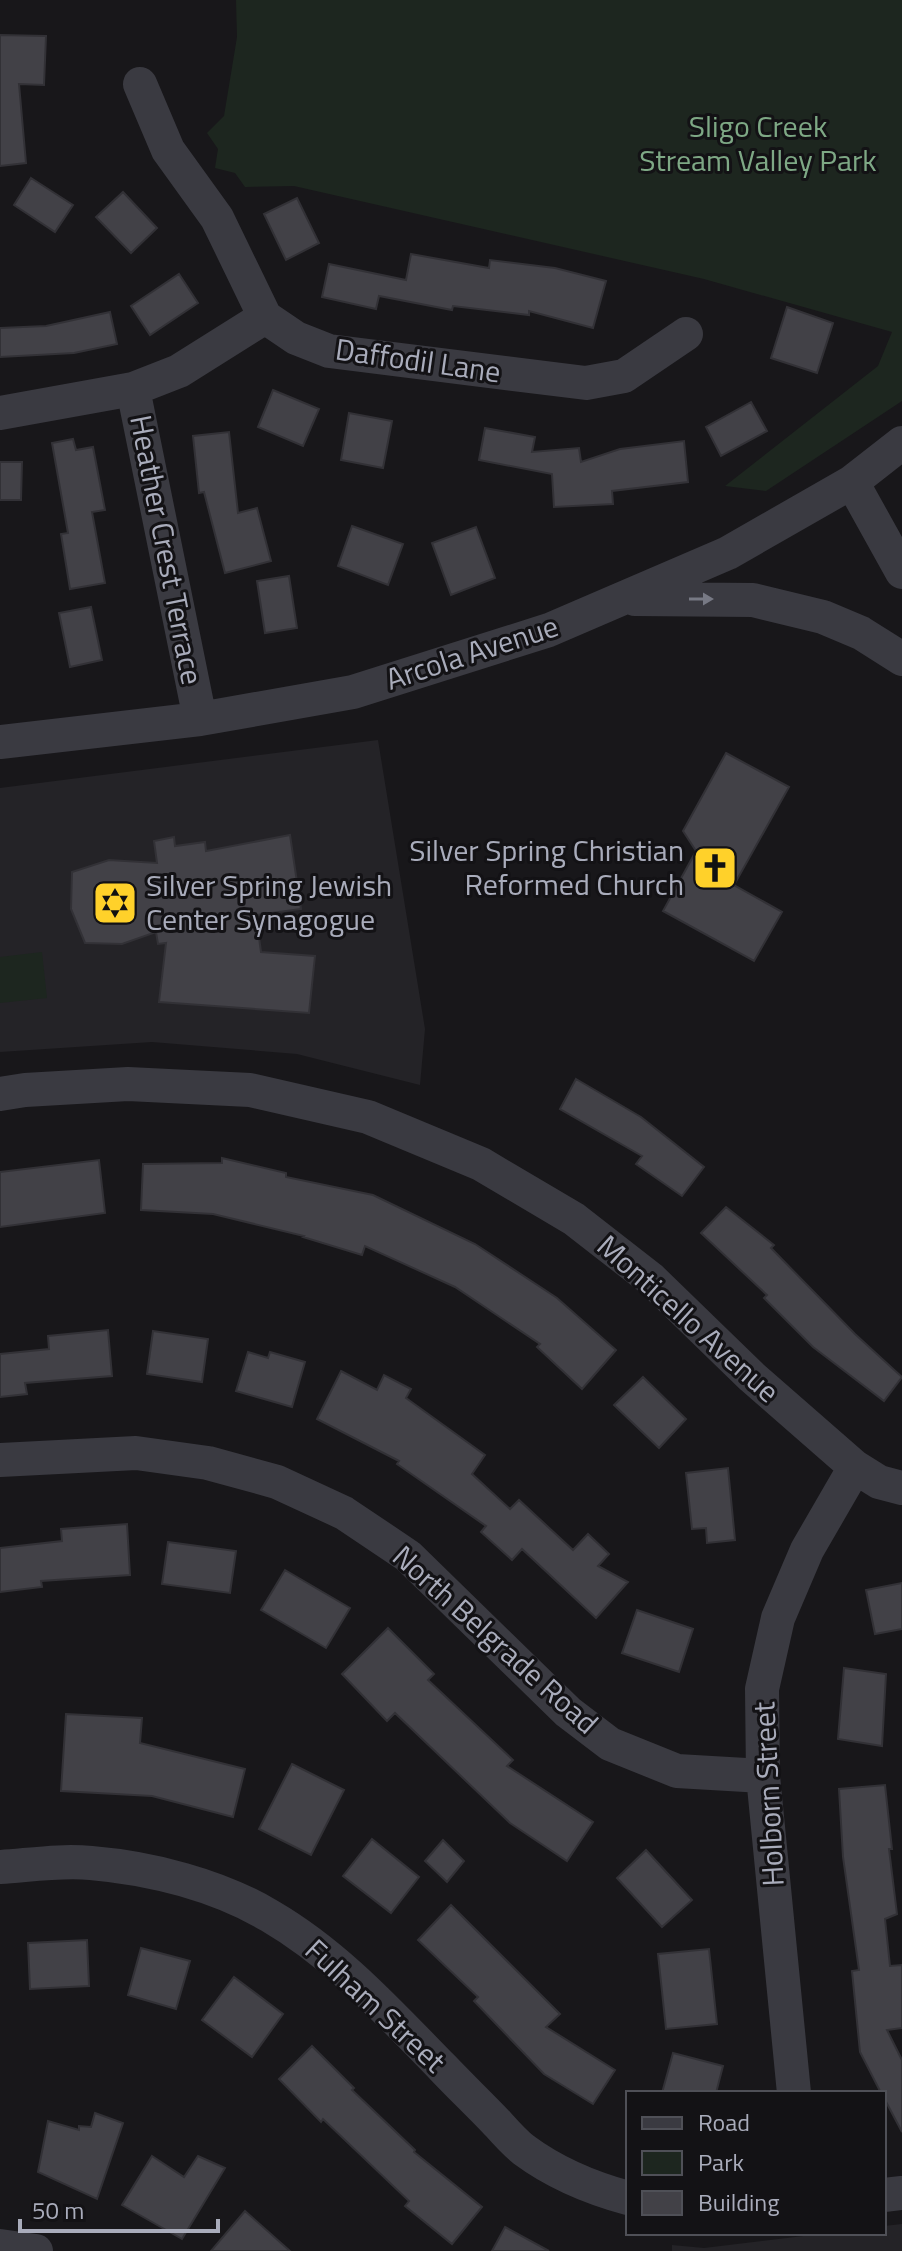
<svg xmlns="http://www.w3.org/2000/svg" width="902" height="2251" font-family="'Titillium Web',sans-serif">
<style>
.built{fill:#242327}
.green{fill:#1d261f}
.building{fill:#424147;stroke:#323136;stroke-width:2}
.lines{fill:none;stroke-linecap:round;stroke-linejoin:round}
.minor{stroke:#3a3a41;stroke-width:34}
.oneway{fill:#777984}
.labels{text-anchor:middle;stroke-width:6;stroke-linejoin:round;paint-order:stroke}
.park-label{font-size:30px;fill:#7ea885;stroke:#131215}
.street-label{font-size:30px;fill:#a9acbb;stroke:#131215}
.poi-label{font-size:30px;fill:#a9acbb;stroke:#131215;text-anchor:end}
</style>
<rect width="100%" height="100%" fill="#18171a"/>
<!-- built -->
<path class="built" d="M 378,740 L 425,1029 L 420,1085 L 297,1054 L 152,1042 L 0,1052 L 0,788 Z
M 902,2224 L 902,2251 L 672,2251 L 672,2245 L 704,2248 L 828,2233 L 884,2233 L 884,2226 Z"/>
<!-- green -->
<path class="green" d="M 236,0 L 902,0 L 902,401 L 766,491 L 725,486 L 878,366 L 892,332 L 704,279 L 294,186 L 245,187 L 235,173 L 215,168 L 218,149 L 207,133 L 224,116 L 237,37 Z
M 42,952 L 47,998 L 0,1003 L 0,957 Z"/>
<!-- building -->
<path class="building" d="M 0,35 L 46,36 L 44,85 L 19,84 L 26,163 L 0,166 Z
M 31,178 L 73,205 L 55,232 L 14,205 Z
M 123,192 L 157,228 L 131,253 L 96,217 Z
M 297,198 L 319,243 L 286,260 L 264,214 Z
M 411,254 L 489,268 L 490,260 L 555,268 L 606,281 L 593,328 L 529,311 L 529,315 L 453,306 L 452,310 L 379,296 L 376,309 L 322,297 L 329,264 L 406,280 Z
M 179,274 L 198,303 L 150,335 L 131,306 Z
M 787,307 L 833,323 L 817,373 L 771,358 Z
M 110,312 L 117,344 L 74,353 L 0,357 L 0,328 L 46,326 Z
M 273,390 L 319,409 L 303,446 L 258,427 Z
M 751,402 L 767,431 L 721,456 L 706,427 Z
M 349,413 L 392,421 L 383,468 L 341,460 Z
M 485,428 L 535,437 L 532,452 L 579,448 L 581,462 L 620,449 L 684,441 L 688,482 L 612,491 L 613,504 L 554,507 L 552,474 L 479,460 Z
M 229,432 L 238,513 L 257,508 L 271,561 L 225,573 L 204,492 L 199,493 L 193,436 Z
M 73,439 L 76,450 L 93,447 L 105,510 L 92,512 L 105,583 L 70,589 L 61,534 L 68,533 L 52,443 Z
M 0,462 L 22,462 L 21,500 L 0,500 Z
M 352,526 L 403,544 L 388,585 L 338,566 Z
M 476,527 L 495,578 L 451,595 L 432,543 Z
M 289,576 L 297,628 L 265,633 L 257,581 Z
M 91,607 L 102,660 L 70,667 L 59,613 Z
M 726,753 L 789,787 L 734,885 L 782,912 L 754,961 L 663,911 L 696,851 L 683,831 Z
M 290,835 L 301,909 L 256,915 L 261,952 L 315,956 L 309,1013 L 159,1002 L 166,943 L 158,944 L 156,932 L 122,944 L 85,943 L 71,909 L 72,872 L 109,860 L 157,863 L 154,841 L 174,837 L 175,846 L 205,842 L 206,851 Z
M 576,1079 L 641,1117 L 704,1167 L 682,1196 L 636,1164 L 642,1156 L 560,1109 Z
M 222,1158 L 286,1173 L 286,1177 L 373,1195 L 475,1244 L 557,1298 L 616,1350 L 582,1389 L 537,1347 L 540,1344 L 455,1287 L 365,1246 L 362,1255 L 303,1237 L 304,1236 L 213,1214 L 141,1210 L 143,1164 L 222,1163 Z
M 99,1160 L 105,1213 L 0,1227 L 0,1172 Z
M 726,1207 L 774,1245 L 771,1248 L 855,1334 L 902,1377 L 884,1401 L 813,1347 L 764,1298 L 767,1295 L 701,1233 Z
M 108,1330 L 112,1376 L 25,1383 L 27,1394 L 0,1397 L 0,1354 L 49,1349 L 48,1336 Z
M 153,1331 L 208,1339 L 202,1382 L 147,1374 Z
M 248,1352 L 268,1358 L 270,1352 L 305,1362 L 292,1407 L 236,1391 Z
M 341,1371 L 377,1390 L 384,1375 L 411,1389 L 406,1398 L 485,1455 L 472,1474 L 510,1509 L 519,1500 L 573,1550 L 588,1534 L 609,1554 L 598,1566 L 628,1582 L 596,1618 L 522,1549 L 512,1560 L 481,1532 L 486,1526 L 397,1464 L 399,1461 L 317,1419 Z
M 643,1377 L 686,1419 L 659,1448 L 614,1405 Z
M 728,1468 L 735,1540 L 707,1543 L 706,1528 L 692,1529 L 686,1473 Z
M 127,1524 L 130,1575 L 41,1581 L 42,1587 L 0,1592 L 0,1548 L 62,1541 L 61,1529 Z
M 168,1542 L 236,1551 L 230,1593 L 162,1584 Z
M 285,1570 L 350,1608 L 326,1648 L 261,1610 Z
M 902,1583 L 902,1629 L 875,1634 L 866,1590 Z
M 637,1610 L 693,1629 L 679,1672 L 622,1653 Z
M 388,1628 L 434,1674 L 428,1680 L 513,1760 L 507,1766 L 593,1822 L 567,1861 L 510,1823 L 395,1713 L 387,1721 L 342,1674 Z
M 844,1668 L 886,1674 L 882,1746 L 838,1739 Z
M 66,1714 L 142,1718 L 140,1743 L 245,1769 L 233,1817 L 152,1796 L 61,1791 Z
M 292,1764 L 344,1790 L 311,1855 L 259,1829 Z
M 885,1785 L 892,1849 L 889,1849 L 897,1914 L 885,1919 L 890,1966 L 902,1965 L 902,2028 L 887,2030 L 902,2060 L 902,2132 L 884,2098 L 884,2093 L 881,2093 L 860,2052 L 852,1971 L 859,1970 L 843,1857 L 839,1789 Z
M 372,1839 L 419,1877 L 391,1913 L 343,1876 Z
M 443,1840 L 464,1861 L 447,1882 L 425,1861 Z
M 646,1850 L 692,1900 L 662,1927 L 617,1878 Z
M 451,1905 L 560,2014 L 546,2027 L 615,2070 L 593,2104 L 544,2074 L 474,2001 L 478,1997 L 418,1940 Z
M 87,1940 L 89,1986 L 30,1989 L 28,1943 Z
M 141,1948 L 190,1961 L 176,2009 L 128,1995 Z
M 709,1949 L 717,2024 L 666,2029 L 658,1954 Z
M 234,1977 L 283,2014 L 252,2057 L 202,2020 Z
M 312,2046 L 354,2088 L 352,2090 L 415,2150 L 414,2152 L 482,2207 L 452,2244 L 405,2206 L 409,2201 L 323,2119 L 321,2122 L 279,2079 Z
M 673,2053 L 723,2066 L 716,2093 L 662,2093 Z
M 95,2113 L 123,2123 L 97,2199 L 38,2172 L 48,2121 L 79,2130 L 79,2126 L 91,2127 Z
M 152,2156 L 184,2177 L 198,2156 L 225,2168 L 182,2239 L 122,2205 Z
M 245,2211 L 290,2251 L 211,2251 Z
M 505,2227 L 549,2251 L 492,2251 Z"/>
<g class="lines">
<!-- minor -->
<path class="minor" d="M 140,84 L 168,150 L 217,218 L 265,317 L 296,338 L 329,351 L 586,383 L 624,376 L 686,334
M 133,389 L 200,719
M 0,413 L 133,389 L 179,371 L 265,317
M 852,482 L 902,572
M 635,599 L 753,600 L 823,617 L 861,633 L 902,659
M 0,742 L 200,719 L 353,692 L 549,630 L 728,553 L 852,482 L 902,443
M 0,1094 L 25,1090 L 128,1084 L 250,1090 L 368,1117 L 481,1164 L 574,1219 L 651,1279 L 752,1377 L 855,1467 L 879,1482 L 902,1488
M 0,1460 L 136,1453 L 208,1463 L 277,1482 L 344,1513 L 408,1556 L 568,1712 L 610,1744 L 677,1771 L 763,1776
M 0,1867 C 30,1865 61,1860 91,1863 C 151,1868 218,1885 270,1916 C 337,1955 389,2013 443,2068 C 461,2087 480,2105 498,2124 C 506,2133 515,2143 524,2150 C 555,2173 591,2188 628,2198
M 794,2093 L 763,1776 L 762,1689 L 778,1618 L 807,1550 L 855,1467
M 884,2195 L 902,2193
M 0,2246 L 36,2251"/>
</g>
<!-- one-way arrows -->
<defs><path id="oneway-solid" d="M-6-.8H1V-3.2L6.5 0L1 3.2V.8H-6Z" transform="scale(2)"/></defs>
<use class="oneway" href="#oneway-solid" transform="translate(701 599)"/>
<!-- icons -->
<defs>
<g id="church-square" transform="scale(2.3)"><rect x="-9" y="-9" width="18" height="18" rx="4" fill="#ffd12a" stroke="#131215"/><path d="M-1.2-6h2.4v3.5h3.3v2.4h-3.3V6h-2.4V-.1h-3.3v-2.4h3.3Z" fill="#111"/></g>
<g id="synagogue-square" transform="scale(2.3)"><rect x="-9" y="-9" width="18" height="18" rx="4" fill="#ffd12a" stroke="#131215"/><path d="M0-6.5L5.6 3.2H-5.6ZM0 6.5L5.6-3.2H-5.6Z" fill="#111"/></g>
</defs>
<g fill-rule="evenodd">
<use href="#church-square" x="715" y="868"/>
<use href="#synagogue-square" x="115" y="903"/>
</g>
<g class="labels">
<!-- park labels -->
<g class="park-label">
<text x="758" y="137">Sligo Creek<tspan x="758" dy="34">Stream Valley Park</tspan></text>
</g>
<!-- street labels -->
<g class="street-label">
<text transform="translate(418 361) rotate(8)" y="10">Daffodil Lane</text>
<text transform="translate(166 550) rotate(79)" y="10">Heather Crest Terrace</text>
<text transform="translate(472 653) rotate(-18)" y="10">Arcola Avenue</text>
<text transform="translate(688 1319) rotate(42)" y="10">Monticello Avenue</text>
<text transform="translate(495 1640) rotate(42)" y="10">North Belgrade Road</text>
<text transform="translate(769 1794) rotate(-93)" y="10">Holborn Street</text>
<text transform="translate(375 2006) rotate(43)" y="10">Fulham Street</text>
</g>
<!-- poi labels -->
<g class="poi-label">
<text x="684" y="861">Silver Spring Christian<tspan x="684" dy="34">Reformed Church</tspan></text>
<text x="146" y="896" text-anchor="start">Silver Spring Jewish<tspan x="146" dy="34">Center Synagogue</tspan></text>
</g>
</g>
<!-- legend -->
<rect x="626" y="2091" width="260" height="144" fill="#131215" stroke="#4f5057" stroke-width="2"/>
<rect x="642" y="2117" width="40" height="12" fill="#3a3a41" stroke="#4f5057" stroke-width="2"/>
<text x="698" y="2131" font-size="24" fill="#a9acbb">Road</text>
<rect x="642" y="2151" width="40" height="24" fill="#1d261f" stroke="#4f5057" stroke-width="2"/>
<text x="698" y="2171" font-size="24" fill="#a9acbb">Park</text>
<rect x="642" y="2191" width="40" height="24" fill="#424147" stroke="#4f5057" stroke-width="2"/>
<text x="698" y="2211" font-size="24" fill="#a9acbb">Building</text>
<!-- scale -->
<path d="M20 2219v12h198v-12" fill="none" stroke="#a9acbb" stroke-width="4"/>
<text x="32" y="2219" font-size="24" fill="#a9acbb" stroke="#131215" stroke-width="6" paint-order="stroke">50 m</text>
</svg>
